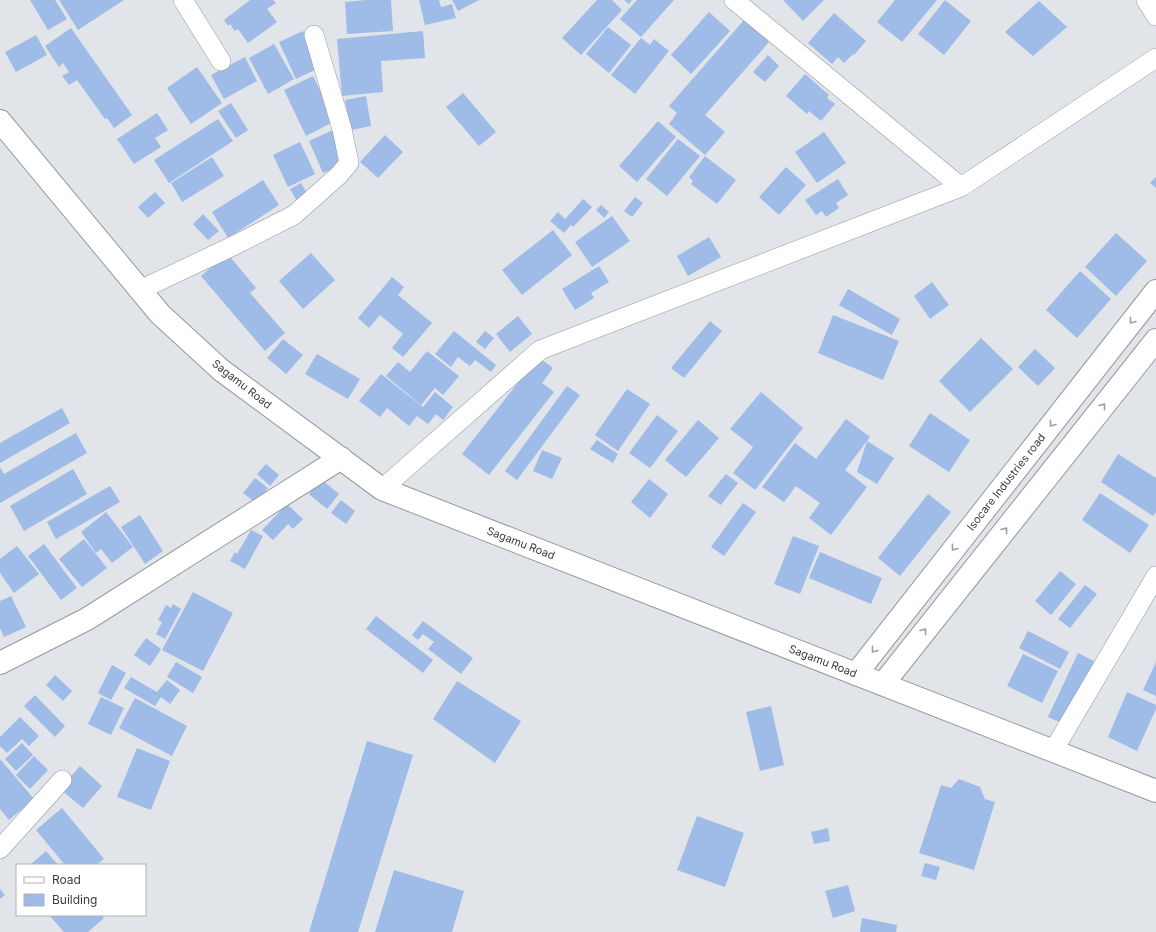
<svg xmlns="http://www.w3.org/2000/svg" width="1156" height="932" font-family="Inter,sans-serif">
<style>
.building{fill:#9fbbe7}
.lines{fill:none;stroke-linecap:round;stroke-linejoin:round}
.street-casing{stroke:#97999d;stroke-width:20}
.secondary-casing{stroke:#97999d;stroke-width:24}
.highway-casing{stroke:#97999d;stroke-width:24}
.street{stroke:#fff;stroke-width:19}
.secondary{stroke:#fff;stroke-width:22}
.highway{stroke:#fff;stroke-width:22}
.oneway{stroke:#9d9e9e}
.labels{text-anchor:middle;stroke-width:4;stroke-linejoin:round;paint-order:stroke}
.street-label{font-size:11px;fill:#3b3c3e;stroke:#fff}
</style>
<rect width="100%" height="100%" fill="#e1e4e8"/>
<!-- building -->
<path class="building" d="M 30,0 L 55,0 L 67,19 L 48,30 Z
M 59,0 L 124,0 L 78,30 Z
M 250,0 L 273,0 L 276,3 L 267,9 L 277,22 L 248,43 L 238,29 L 235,31 L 230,24 L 228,26 L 224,20 Z
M 366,0 L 391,0 L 393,31 L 347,34 L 345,2 Z
M 419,0 L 439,0 L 441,7 L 452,4 L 456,18 L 425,25 Z
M 452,0 L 479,0 L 458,11 Z
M 597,0 L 612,0 L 622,10 L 581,55 L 562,38 Z
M 624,0 L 632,0 L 629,4 Z
M 637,0 L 674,0 L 641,37 L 620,19 Z
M 783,0 L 824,0 L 803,21 Z
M 895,0 L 937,0 L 902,42 L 877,22 Z
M 945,0 L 971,21 L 944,55 L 918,34 Z
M 1039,1 L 1067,27 L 1033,56 L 1005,32 Z
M 709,12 L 730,31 L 691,74 L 671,55 Z
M 834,13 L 866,41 L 854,55 L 853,54 L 844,63 L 838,57 L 832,64 L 808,43 Z
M 744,20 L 769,42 L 705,115 L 725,132 L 705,155 L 669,124 L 677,113 L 669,106 Z
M 608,27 L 631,45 L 609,73 L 586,54 Z
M 71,28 L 132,115 L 114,128 L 107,118 L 105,119 L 77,80 L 69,85 L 62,76 L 69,72 L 63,63 L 59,67 L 45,46 Z
M 303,31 L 321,67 L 296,79 L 279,42 Z
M 423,31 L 425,58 L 381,61 L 383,92 L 342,96 L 337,39 Z
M 36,35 L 47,55 L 16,72 L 5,52 Z
M 641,38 L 650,45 L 654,39 L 669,51 L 635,94 L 611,75 Z
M 274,44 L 294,79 L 268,94 L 249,58 Z
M 768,55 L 779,66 L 765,82 L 753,72 Z
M 245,57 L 257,81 L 224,99 L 211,75 Z
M 197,67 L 222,103 L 191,124 L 167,88 Z
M 805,74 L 829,95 L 827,98 L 835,104 L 821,121 L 809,111 L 807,114 L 786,96 Z
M 313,76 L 335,121 L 306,136 L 284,90 Z
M 463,93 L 496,132 L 479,146 L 446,107 Z
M 366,96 L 371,126 L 351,130 L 345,100 Z
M 231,103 L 248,130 L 236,138 L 218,111 Z
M 157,113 L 168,130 L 155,138 L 161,147 L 134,164 L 117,139 Z
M 218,119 L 233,141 L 169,183 L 154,160 Z
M 658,121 L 676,137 L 637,182 L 619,166 Z
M 333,130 L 347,163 L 323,173 L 309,141 Z
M 824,132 L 846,163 L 817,183 L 795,152 Z
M 385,135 L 403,152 L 378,178 L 360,162 Z
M 678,139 L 700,156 L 667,196 L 646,179 Z
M 300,142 L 315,174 L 288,187 L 273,155 Z
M 705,156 L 736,180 L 717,204 L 691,184 L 693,181 L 689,177 Z
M 212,157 L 224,176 L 182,202 L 171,183 Z
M 786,167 L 806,185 L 779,215 L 759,197 Z
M 1156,177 L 1156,188 L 1150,183 Z
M 838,179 L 848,195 L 836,203 L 839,208 L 826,217 L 822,211 L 816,215 L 805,200 Z
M 263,180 L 279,205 L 228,238 L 212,212 Z
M 301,183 L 308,195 L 297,201 L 290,189 Z
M 155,192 L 165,203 L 148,218 L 138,207 Z
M 635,197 L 643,203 L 632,217 L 624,211 Z
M 583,199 L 592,207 L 573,227 L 571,225 L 564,233 L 550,221 L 558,212 L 565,219 Z
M 601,205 L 609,212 L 604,218 L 596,210 Z
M 203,214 L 219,231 L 208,240 L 193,224 Z
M 612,216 L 630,241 L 592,267 L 575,242 Z
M 553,230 L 572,255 L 522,295 L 502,270 Z
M 1116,233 L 1147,261 L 1116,296 L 1085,267 Z
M 709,237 L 721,257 L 688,276 L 677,256 Z
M 227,253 L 256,288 L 250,293 L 285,333 L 265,351 L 201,276 Z
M 311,253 L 335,280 L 303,309 L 279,281 Z
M 599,266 L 609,282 L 591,293 L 594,298 L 575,310 L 562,289 Z
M 1080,271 L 1111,299 L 1077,338 L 1046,310 Z
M 392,277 L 404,287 L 398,295 L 432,323 L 403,357 L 392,348 L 403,334 L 380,315 L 369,328 L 358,318 Z
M 932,282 L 949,305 L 930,319 L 914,296 Z
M 848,289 L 900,319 L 892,335 L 839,305 Z
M 833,315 L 899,341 L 883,380 L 818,353 Z
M 518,316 L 532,334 L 510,352 L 496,334 Z
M 710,321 L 722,331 L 684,378 L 671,368 Z
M 454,331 L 496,365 L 491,372 L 475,360 L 470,366 L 458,357 L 451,367 L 435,354 Z
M 485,331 L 494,338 L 485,349 L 476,342 Z
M 981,338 L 1013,369 L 970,412 L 939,381 Z
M 283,339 L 303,355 L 286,374 L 267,358 Z
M 1035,349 L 1055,368 L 1038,386 L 1018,367 Z
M 427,351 L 459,376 L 443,395 L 435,388 L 421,405 L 386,376 L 398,362 L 410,372 Z
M 317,354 L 360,379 L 348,399 L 305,374 Z
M 538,357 L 553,368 L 542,383 L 554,392 L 489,475 L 462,454 Z
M 381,374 L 423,407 L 435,392 L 453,407 L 443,420 L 436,414 L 428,424 L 417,416 L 409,426 L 387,408 L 380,417 L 359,401 Z
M 567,386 L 580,395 L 517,480 L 505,471 Z
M 627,389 L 650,404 L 618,451 L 595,435 Z
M 761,392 L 803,428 L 755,490 L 733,473 L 753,447 L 730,429 Z
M 62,408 L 70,423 L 0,463 L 0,443 Z
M 930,413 L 970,440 L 949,472 L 909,446 Z
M 657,415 L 678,431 L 650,468 L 629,453 Z
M 846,419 L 870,437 L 845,470 L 867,487 L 831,535 L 809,518 L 820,503 L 796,486 L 784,502 L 762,487 L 795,443 L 816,459 Z
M 698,420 L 719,438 L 686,477 L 665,460 Z
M 76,433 L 87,453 L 0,503 L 0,467 L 4,474 Z
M 597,440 L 618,454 L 613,463 L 590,449 Z
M 867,441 L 894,458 L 877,484 L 857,472 Z
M 542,450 L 562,458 L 552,479 L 533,471 Z
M 1118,454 L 1156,478 L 1156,512 L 1153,516 L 1101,482 Z
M 266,464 L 279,475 L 270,486 L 257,474 Z
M 73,469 L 87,494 L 24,531 L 10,506 Z
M 726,474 L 738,483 L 721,505 L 708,496 Z
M 255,478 L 268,488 L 256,503 L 243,493 Z
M 321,479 L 339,494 L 327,509 L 309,494 Z
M 649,479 L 668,494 L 650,518 L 631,502 Z
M 110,486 L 120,502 L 56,539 L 47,522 Z
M 1100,493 L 1149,525 L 1130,553 L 1082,520 Z
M 928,494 L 951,512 L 900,576 L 878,558 Z
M 341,500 L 355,511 L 346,524 L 331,513 Z
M 743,503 L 756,512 L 724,556 L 711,547 Z
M 287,504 L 303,519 L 293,529 L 288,524 L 273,540 L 262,530 Z
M 106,512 L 133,547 L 112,563 L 101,549 L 96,553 L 81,532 Z
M 140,515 L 163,551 L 145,564 L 121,527 Z
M 251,530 L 263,536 L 245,569 L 230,561 L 235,552 L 237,554 Z
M 793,536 L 819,546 L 800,594 L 774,584 Z
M 84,539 L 107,568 L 82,587 L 59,559 Z
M 44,544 L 77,588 L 61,600 L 28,556 Z
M 17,546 L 39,574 L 14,593 L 0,573 L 0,559 Z
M 820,552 L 882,578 L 871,604 L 809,578 Z
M 1060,571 L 1076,584 L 1051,615 L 1035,601 Z
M 1085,585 L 1097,594 L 1070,628 L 1058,619 Z
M 193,592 L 233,613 L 203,671 L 162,650 Z
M 11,596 L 26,627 L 4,637 L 0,628 L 0,601 Z
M 173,604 L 181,609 L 165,639 L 156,634 L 162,622 L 158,620 L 166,605 L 171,608 Z
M 376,616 L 433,660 L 423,673 L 366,629 Z
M 423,621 L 473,658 L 461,674 L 428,649 L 434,642 L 423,634 L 418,640 L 412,635 Z
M 1028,631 L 1069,652 L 1060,669 L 1019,648 Z
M 146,638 L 161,649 L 150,666 L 134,655 Z
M 1078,653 L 1094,661 L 1064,724 L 1048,717 Z
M 1023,654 L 1058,671 L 1042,703 L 1007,686 Z
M 176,662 L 202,677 L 193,693 L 167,677 Z
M 1156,662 L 1156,696 L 1143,690 Z
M 112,665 L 126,673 L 111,700 L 98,693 Z
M 55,675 L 72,691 L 63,701 L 46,685 Z
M 131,677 L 157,692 L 167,680 L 180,690 L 170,704 L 161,697 L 155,706 L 124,688 Z
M 457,681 L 521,721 L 495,763 L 433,719 Z
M 1127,692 L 1156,705 L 1156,709 L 1137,751 L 1108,737 Z
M 35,695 L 65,726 L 55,737 L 24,706 Z
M 101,697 L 124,708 L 111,735 L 88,724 Z
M 135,698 L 187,726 L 172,756 L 119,728 Z
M 771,706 L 784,765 L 760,771 L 746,712 Z
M 20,717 L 39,736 L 29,746 L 22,739 L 7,753 L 0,746 L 0,737 Z
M 367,741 L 413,755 L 358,932 L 309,932 Z
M 22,743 L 33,755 L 16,771 L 5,759 Z
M 137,748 L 170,761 L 151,810 L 117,797 Z
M 34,756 L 48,770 L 30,789 L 16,775 Z
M 1,760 L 34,799 L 9,820 L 0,809 L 0,761 Z
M 80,766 L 102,786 L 83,808 L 60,789 Z
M 959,779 L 980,787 L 985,799 L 995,802 L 974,870 L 919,853 L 941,785 L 951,788 Z
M 62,808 L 104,859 L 96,865 L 65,865 L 36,830 Z
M 697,816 L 744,833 L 725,887 L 677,870 Z
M 828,828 L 830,841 L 814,844 L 811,832 Z
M 46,851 L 58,865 L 30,865 Z
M 925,863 L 940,867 L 936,880 L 921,876 Z
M 394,870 L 464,891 L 452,932 L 375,932 Z
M 848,885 L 855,911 L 833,918 L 825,891 Z
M 0,889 L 5,895 L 0,899 Z
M 49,915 L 101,915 L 104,918 L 88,932 L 64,932 Z
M 862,918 L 897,925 L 896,932 L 860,932 Z"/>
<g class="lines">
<!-- street casing -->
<g class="street-casing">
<path id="street" d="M 183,0 L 221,61
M 734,0 L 961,187
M 1146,0 L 1156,16
M 140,290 L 233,246 L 294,215 L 339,175 L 349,163 L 342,129 L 314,35
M 382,489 L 540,350 L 961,187 L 1156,58
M 1053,751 L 1156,576
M 0,849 L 62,780"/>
</g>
<!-- secondary casing -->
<g class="secondary-casing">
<path id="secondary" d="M 0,663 L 87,619 L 341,458
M 856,674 L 1156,291
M 883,684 L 1156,340"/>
</g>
<!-- highway casing -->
<g class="highway-casing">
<path id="highway" d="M 0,121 L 160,314 L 221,370 L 382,489 L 1156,791"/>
</g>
<!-- street -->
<use href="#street" class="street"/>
<!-- secondary -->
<use href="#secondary" class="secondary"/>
<!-- highway -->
<use href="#highway" class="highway"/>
</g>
<!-- one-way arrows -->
<defs><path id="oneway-chevron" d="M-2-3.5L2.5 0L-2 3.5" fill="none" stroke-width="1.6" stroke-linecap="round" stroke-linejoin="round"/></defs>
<g class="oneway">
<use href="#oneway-chevron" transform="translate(1132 321) rotate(128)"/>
<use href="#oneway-chevron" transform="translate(1103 406) rotate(-52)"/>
<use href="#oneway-chevron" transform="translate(1052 424) rotate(128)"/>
<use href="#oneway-chevron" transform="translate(1005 530) rotate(-52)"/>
<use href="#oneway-chevron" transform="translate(954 548) rotate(128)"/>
<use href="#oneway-chevron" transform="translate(924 631) rotate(-52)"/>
<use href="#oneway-chevron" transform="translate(874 650) rotate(128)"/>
</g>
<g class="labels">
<!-- street labels -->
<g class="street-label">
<text transform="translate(242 384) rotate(38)" y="4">Sagamu Road</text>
<text transform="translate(1006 482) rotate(-52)" y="4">Isocare Industries road</text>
<text transform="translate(521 543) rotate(21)" y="4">Sagamu Road</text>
<text transform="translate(823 661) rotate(21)" y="4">Sagamu Road</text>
</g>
</g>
<!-- legend -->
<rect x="16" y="864" width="130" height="52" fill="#ffffff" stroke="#b1b1b2"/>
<rect x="24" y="877" width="20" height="6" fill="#ffffff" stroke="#b1b1b2"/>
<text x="52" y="884" font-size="12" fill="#3b3c3e">Road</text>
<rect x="24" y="894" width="20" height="12" fill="#9fbbe7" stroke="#b1b1b2"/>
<text x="52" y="904" font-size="12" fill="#3b3c3e">Building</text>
</svg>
